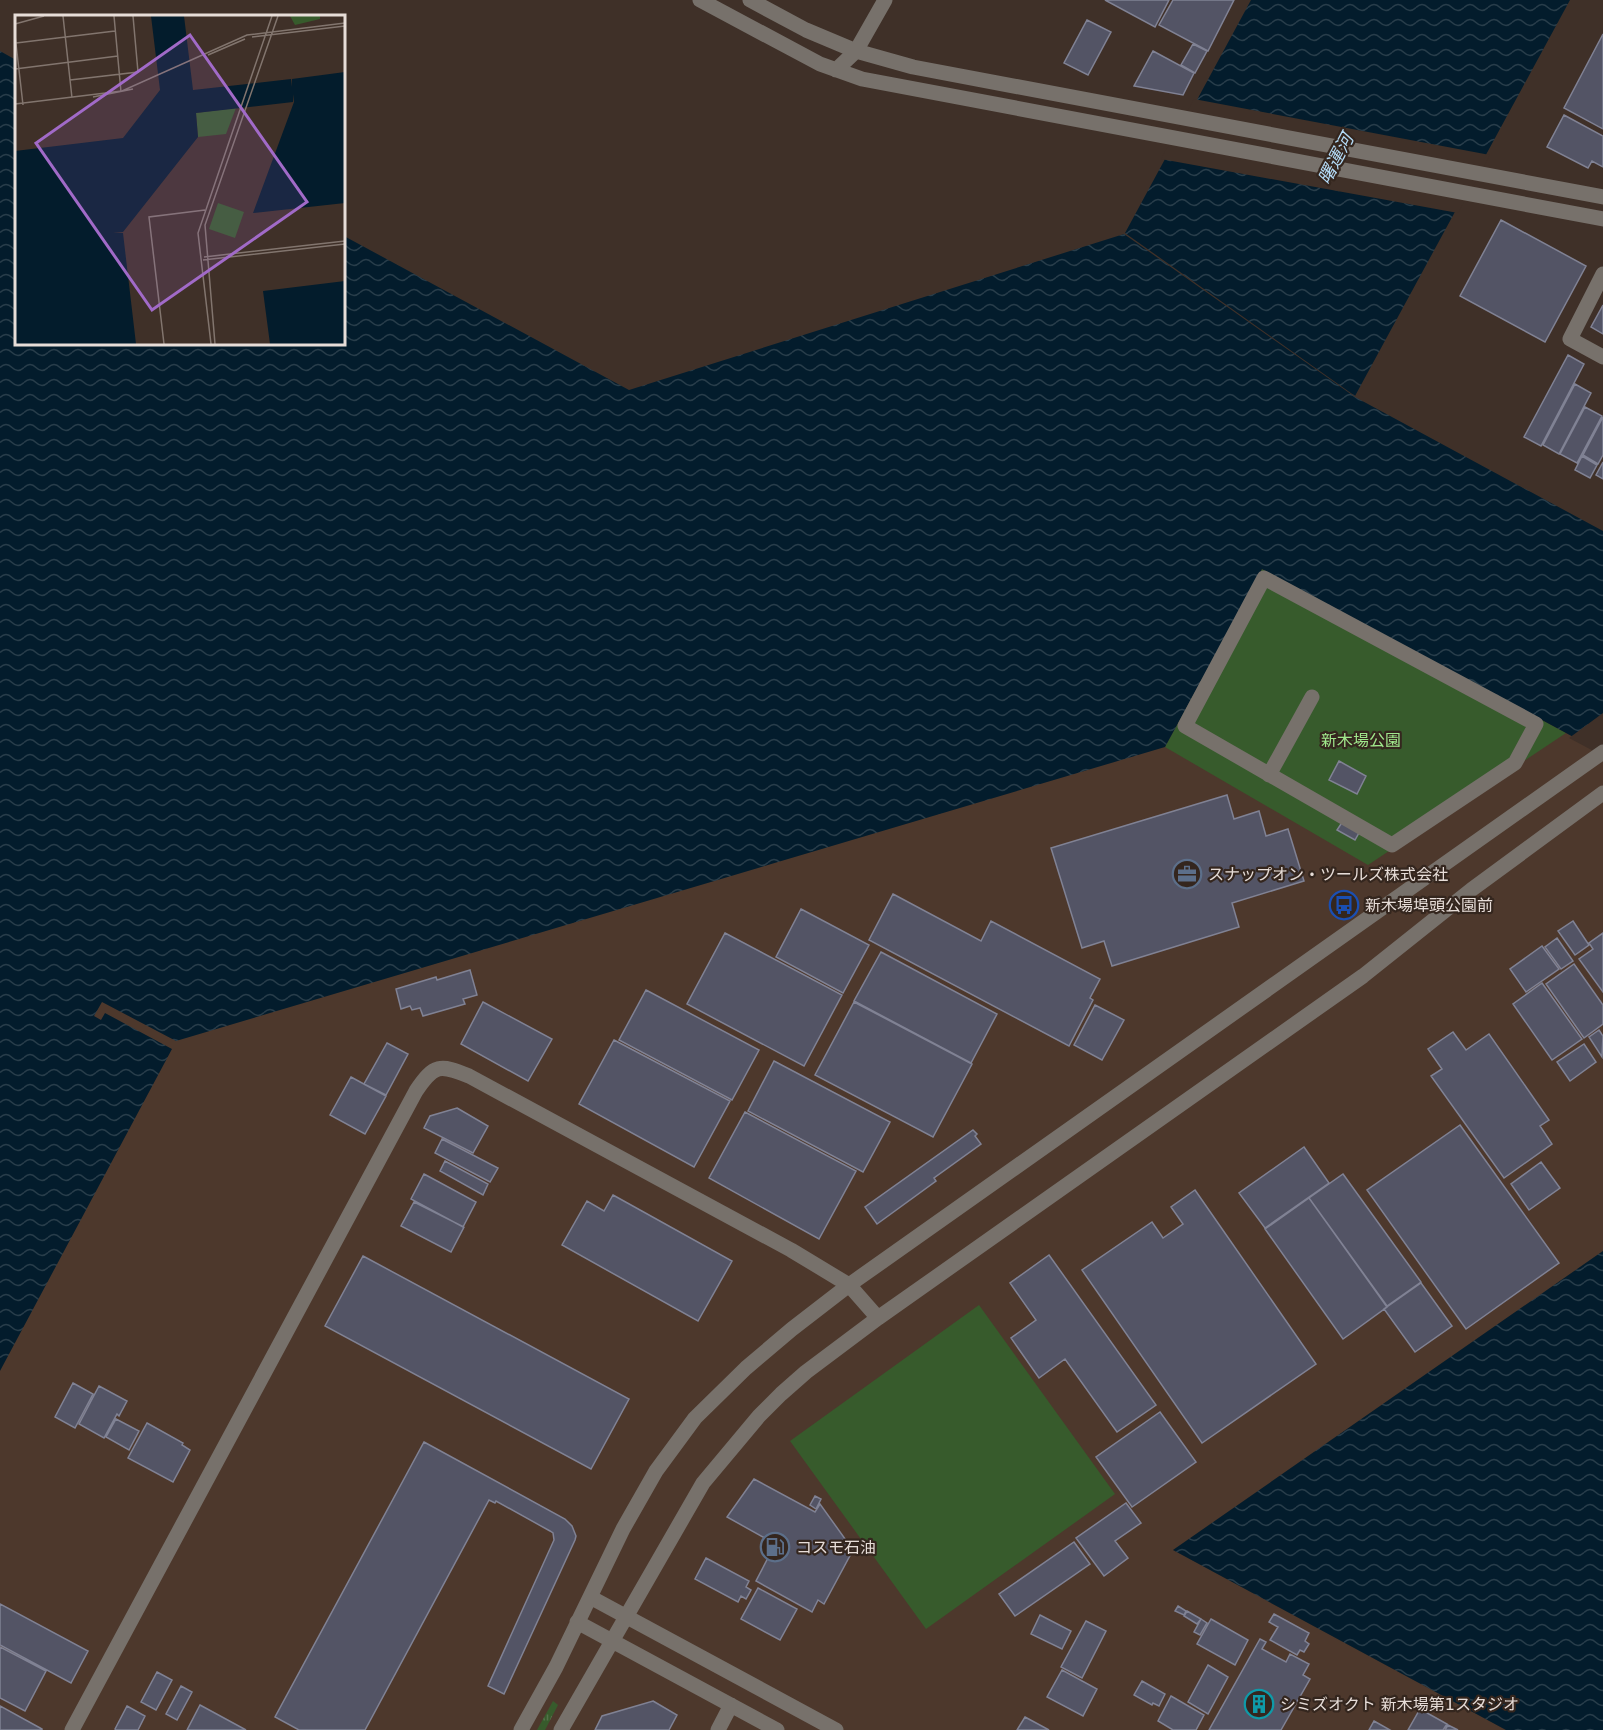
<svg xmlns="http://www.w3.org/2000/svg" width="1603" height="1730" font-family="'DejaVu Sans','Noto Sans JP',sans-serif">
<style>
.built{fill:#4d382c}
.grass{fill:url(#grass-tufts)}
.green{fill:#375b2c}
.water{fill:url(#water-waves)}
.pier{fill:#3f3028}
.building{fill:#535465;stroke:#808294;stroke-width:1.5}
.lines{fill:none;stroke-linecap:round;stroke-linejoin:round}
.minor{stroke:#77716b;stroke-width:15}
.labels{text-anchor:middle;stroke-width:4.5;stroke-linejoin:round;paint-order:stroke}
.park-label{font-size:16px;fill:#a0e78c;stroke:#34261e}
.poi-label{font-size:16px;fill:#e7ddd8;stroke:#34261e;text-anchor:start}
.water-label{font-size:18px;font-style:italic;fill:#b4dbf7;stroke:#34261e}
.inset-road{fill:none;stroke:#82756e;stroke-width:1.5}
.view{fill:#a16ac8;fill-opacity:0.15;stroke:#a16ac8;stroke-width:3}
.inset-edge{fill:none;stroke:#e7ddd8;stroke-width:3}
</style>
<defs>
<pattern id="grass-tufts" width="24" height="20" patternUnits="userSpaceOnUse" patternTransform="scale(1.5)"><rect width="24" height="20" fill="#375b2c"/><path d="M3 7l-1-3M5 7V3M7 7l1-3M15 17l-1-3M17 17v-4M19 17l1-3" fill="none" stroke="#54724a"/></pattern>
<pattern id="water-waves" width="16" height="10" patternUnits="userSpaceOnUse" patternTransform="scale(1.5)"><rect width="16" height="10" fill="#031c2c"/><path d="M0 5q4-4 8 0t8 0" fill="none" stroke="#283d4a"/></pattern>
</defs>
<rect width="100%" height="100%" fill="#3f3028"/>
<!-- built -->
<path class="built" d="M 1262,569 L 1603,753 L 1603,1251 L 1173,1550 L 1506,1730 L 0,1730 L 0,1369 L 105,1014 L 101,1021 L 93,1016 L 102,1001 Z"/>
<!-- grass -->
<path class="grass" d="M 553,1701 L 558,1705 L 545,1730 L 537,1730 Z"/>
<!-- green -->
<path class="green" d="M 1262,569 L 1566,733 L 1368,865 L 1165,747 Z
M 979,1305 L 1115,1494 L 926,1629 L 790,1441 Z"/>
<!-- water -->
<path class="water" d="M 1251,0 L 1570,0 L 1355,396 L 1125,233 Z
M 0,51 L 16,60 L 16,344 L 344,344 L 344,236 L 629,390 L 1124,234 L 1355,397 L 1603,531 L 1603,753 L 1262,569 L 1165,747 L 176,1041 L 102,1002 L 94,1016 L 101,1020 L 105,1013 L 172,1049 L 0,1371 Z
M 1603,1251 L 1603,1730 L 1506,1730 L 1173,1550 Z"/>
<!-- pier -->
<path class="pier" d="M 1194,99 L 1490,155 L 1458,213 L 1161,159 Z
M 1603,713 L 1603,756 L 1569,738 Z"/>
<!-- building -->
<path class="building" d="M 1105,0 L 1169,0 L 1155,27 Z
M 1173,0 L 1234,0 L 1208,51 L 1159,25 Z
M 1087,20 L 1111,32 L 1088,75 L 1064,63 Z
M 1603,34 L 1603,129 L 1564,108 Z
M 1193,44 L 1207,51 L 1195,73 L 1181,65 Z
M 1153,51 L 1194,73 L 1183,95 L 1134,86 Z
M 1564,115 L 1603,136 L 1603,167 L 1592,161 L 1588,168 L 1547,147 Z
M 1501,220 L 1586,266 L 1545,342 L 1460,296 Z
M 1603,305 L 1603,334 L 1591,327 Z
M 1568,355 L 1584,364 L 1541,446 L 1524,437 Z
M 1575,384 L 1591,393 L 1559,454 L 1543,445 Z
M 1585,407 L 1602,416 L 1577,463 L 1560,454 Z
M 1603,417 L 1603,455 L 1598,464 L 1583,455 Z
M 1582,456 L 1597,465 L 1590,478 L 1575,470 Z
M 1603,462 L 1603,479 L 1596,475 Z
M 1339,761 L 1366,776 L 1357,794 L 1329,780 Z
M 1227,795 L 1234,819 L 1259,811 L 1266,836 L 1288,829 L 1304,881 L 1232,903 L 1239,927 L 1112,966 L 1104,941 L 1082,948 L 1051,848 Z
M 1343,821 L 1360,831 L 1355,840 L 1337,830 Z
M 893,894 L 981,941 L 991,921 L 1100,979 L 1090,998 L 1093,1000 L 1069,1046 L 869,940 Z
M 801,909 L 869,945 L 843,993 L 776,957 Z
M 1573,921 L 1589,945 L 1575,955 L 1558,931 Z
M 725,933 L 842,995 L 804,1066 L 687,1004 Z
M 1603,933 L 1603,992 L 1579,959 L 1593,949 L 1589,943 Z
M 1557,938 L 1573,961 L 1561,969 L 1545,947 Z
M 1542,946 L 1559,969 L 1526,992 L 1510,969 Z
M 881,952 L 997,1014 L 971,1063 L 854,1001 Z
M 1574,964 L 1603,1005 L 1603,1024 L 1584,1038 L 1546,984 Z
M 470,970 L 477,995 L 463,999 L 465,1004 L 423,1016 L 420,1008 L 412,1010 L 410,1006 L 401,1009 L 396,989 L 436,977 L 437,980 Z
M 1542,983 L 1582,1039 L 1552,1060 L 1513,1004 Z
M 646,990 L 759,1050 L 732,1100 L 619,1040 Z
M 483,1002 L 552,1039 L 528,1081 L 461,1044 Z
M 854,1002 L 972,1064 L 933,1137 L 815,1075 Z
M 1095,1005 L 1124,1020 L 1102,1060 L 1074,1045 Z
M 1599,1030 L 1603,1036 L 1602,1057 L 1589,1037 Z
M 1453,1032 L 1466,1050 L 1489,1034 L 1549,1120 L 1540,1126 L 1552,1144 L 1504,1178 L 1431,1076 L 1442,1069 L 1428,1049 Z
M 614,1040 L 730,1101 L 694,1167 L 579,1104 Z
M 387,1043 L 408,1054 L 386,1095 L 364,1084 Z
M 1584,1044 L 1596,1062 L 1570,1081 L 1557,1062 Z
M 774,1061 L 890,1122 L 863,1172 L 748,1111 Z
M 351,1077 L 386,1096 L 365,1134 L 330,1115 Z
M 457,1108 L 488,1126 L 473,1153 L 424,1128 L 430,1116 Z
M 745,1112 L 856,1171 L 819,1239 L 709,1178 Z
M 1460,1125 L 1559,1263 L 1466,1329 L 1367,1190 Z
M 973,1130 L 977,1134 L 975,1136 L 981,1144 L 934,1178 L 936,1181 L 877,1224 L 865,1207 Z
M 442,1139 L 498,1168 L 490,1182 L 435,1153 Z
M 1304,1147 L 1329,1183 L 1265,1228 L 1239,1193 Z
M 445,1161 L 488,1184 L 483,1195 L 440,1171 Z
M 1541,1162 L 1560,1188 L 1529,1210 L 1511,1184 Z
M 424,1174 L 476,1202 L 463,1227 L 411,1199 Z
M 1343,1174 L 1421,1282 L 1387,1306 L 1309,1198 Z
M 1195,1190 L 1316,1364 L 1202,1443 L 1082,1270 L 1152,1222 L 1163,1238 L 1183,1224 L 1171,1207 Z
M 613,1195 L 732,1261 L 698,1321 L 562,1245 L 587,1201 L 604,1211 Z
M 1309,1198 L 1387,1307 L 1343,1339 L 1265,1229 Z
M 414,1202 L 464,1227 L 451,1252 L 401,1226 Z
M 1049,1255 L 1156,1405 L 1117,1432 L 1065,1359 L 1039,1378 L 1011,1338 L 1036,1320 L 1010,1283 Z
M 363,1256 L 629,1399 L 591,1469 L 325,1326 Z
M 1421,1283 L 1452,1326 L 1415,1352 L 1384,1309 Z
M 73,1383 L 93,1394 L 75,1428 L 55,1417 Z
M 99,1386 L 127,1401 L 119,1416 L 117,1414 L 104,1438 L 79,1424 Z
M 1160,1412 L 1196,1462 L 1132,1507 L 1096,1457 Z
M 116,1419 L 139,1431 L 129,1450 L 106,1437 Z
M 147,1423 L 183,1443 L 182,1445 L 190,1450 L 173,1482 L 128,1458 Z
M 424,1442 L 565,1519 L 572,1526 L 576,1536 L 575,1540 L 504,1694 L 488,1686 L 554,1540 L 553,1533 L 550,1531 L 496,1501 L 495,1503 L 489,1500 L 365,1730 L 299,1730 L 275,1717 Z
M 754,1479 L 815,1512 L 820,1504 L 853,1550 L 824,1604 L 818,1600 L 812,1612 L 756,1581 L 770,1554 L 776,1557 L 781,1547 L 727,1517 Z
M 815,1496 L 821,1499 L 816,1509 L 810,1505 Z
M 1126,1503 L 1141,1523 L 1115,1541 L 1128,1558 L 1104,1576 L 1076,1538 Z
M 1074,1542 L 1090,1564 L 1015,1616 L 999,1594 Z
M 706,1558 L 749,1581 L 746,1587 L 751,1590 L 746,1599 L 741,1596 L 738,1602 L 695,1579 Z
M 758,1588 L 797,1609 L 780,1640 L 741,1619 Z
M 0,1604 L 88,1651 L 71,1683 L 0,1645 Z
M 1178,1606 L 1186,1611 L 1184,1615 L 1175,1611 Z
M 1187,1611 L 1201,1619 L 1197,1624 L 1184,1616 Z
M 1274,1614 L 1309,1633 L 1305,1641 L 1309,1644 L 1304,1652 L 1300,1650 L 1297,1655 L 1270,1640 L 1278,1627 L 1269,1622 Z
M 1040,1615 L 1071,1631 L 1062,1649 L 1031,1634 Z
M 1201,1619 L 1207,1623 L 1200,1635 L 1194,1632 Z
M 1211,1619 L 1248,1640 L 1235,1665 L 1197,1644 Z
M 1086,1621 L 1106,1631 L 1082,1678 L 1061,1667 Z
M 1260,1639 L 1266,1642 L 1262,1649 L 1286,1662 L 1290,1654 L 1309,1664 L 1303,1675 L 1310,1679 L 1281,1730 L 1209,1730 Z
M 0,1647 L 46,1671 L 25,1711 L 0,1698 Z
M 1208,1665 L 1228,1677 L 1208,1714 L 1188,1702 Z
M 1062,1670 L 1097,1689 L 1083,1716 L 1047,1697 Z
M 157,1672 L 172,1680 L 156,1710 L 141,1702 Z
M 1142,1681 L 1165,1694 L 1159,1706 L 1153,1703 L 1152,1705 L 1134,1695 Z
M 181,1686 L 192,1692 L 177,1720 L 166,1714 Z
M 1171,1696 L 1204,1715 L 1196,1730 L 1173,1730 L 1158,1721 Z
M 653,1701 L 677,1715 L 669,1730 L 595,1730 L 602,1716 Z
M 200,1705 L 246,1730 L 187,1730 Z
M 0,1706 L 42,1729 L 42,1730 L 0,1730 Z
M 127,1706 L 145,1716 L 138,1730 L 116,1730 L 115,1729 Z
M 1420,1709 L 1447,1724 L 1443,1730 L 1408,1730 Z
M 1025,1717 L 1049,1730 L 1017,1730 Z
M 1374,1721 L 1390,1730 L 1369,1730 Z
M 1448,1725 L 1458,1730 L 1445,1730 Z"/>
<g class="lines">
<!-- minor -->
<path class="minor" d="M 700,0 L 820,64 L 862,79 L 1603,219
M 750,0 L 806,30 L 856,51 L 913,67 L 1603,197
M 836,70 L 856,51 L 885,0
M 1603,274 L 1570,339 L 1603,357
M 1264,578 L 1536,724 L 1515,763 L 1392,845 L 1185,726 Z
M 1269,775 L 1312,697
M 590,1597 L 836,1730
M 577,1622 L 777,1730
M 72,1730 L 416,1091 C 434,1064 440,1064 469,1076 L 791,1250 L 849,1285 L 878,1318
M 521,1730 L 556,1667 L 623,1529 L 656,1471 L 695,1418 L 746,1368 L 792,1329 L 849,1285 L 1603,752
M 561,1730 L 703,1483 L 759,1416 L 781,1394 L 806,1372 L 878,1318 L 1363,976 L 1471,890 L 1603,793
M 718,1730 L 731,1705"/>
</g>
<!-- icons -->
<defs>
<g id="office-ring" transform="scale(1.5)"><circle r="9.5" fill="#34261e" stroke="#5c6f8a" stroke-width="1.5"/><path d="M-6-3h4V-5.5h4V-3h4V5H-6ZM-1-4.5V-3h2v-1.5ZM-6 0V1H6V0Z" fill="#5c6f8a"/></g>
<g id="bus-ring" transform="scale(1.5)"><circle r="9.5" fill="#34261e" stroke="#1a4fb4" stroke-width="1.5"/><path d="M-5-6H5V4H4V6H2V4H-2V6H-4V4H-5ZM-3.5-4V0h7V-4ZM-3.5 1.2v1.5H-2V1.2ZM2 1.2v1.5H3.5V1.2Z" fill="#1a4fb4"/></g>
<g id="fuel-ring" transform="scale(1.5)"><circle r="9.5" fill="#34261e" stroke="#5c6f8a" stroke-width="1.5"/><path d="M-5.5-6h7V0h2V4h1.3V-2.5L3-4.5l.8-.8L6-3V5H2.5V1h-1V6h-7ZM-4.2-4.7v3.2H.2V-4.7Z" fill="#5c6f8a"/></g>
<g id="building-ring" transform="scale(1.5)"><circle r="9.5" fill="#34261e" stroke="#0f9aa8" stroke-width="1.5"/><path d="M-4-6H4V6H1V3H-1V6H-4ZM-2.5-4.3h1.7v1.8h-1.7ZM.8-4.3h1.7v1.8H.8ZM-2.5-1h1.7V.8h-1.7ZM.8-1h1.7V.8H.8Z" fill="#0f9aa8"/></g>
</defs>
<g fill-rule="evenodd">
<use href="#office-ring" x="1187" y="874"/>
<use href="#bus-ring" x="1344" y="905"/>
<use href="#fuel-ring" x="775" y="1547"/>
<use href="#building-ring" x="1259" y="1704"/>
</g>
<g class="labels">
<!-- park labels -->
<g class="park-label">
<text x="1361" y="746">新木場公園</text>
</g>
<!-- poi labels -->
<g class="poi-label">
<text x="1208" y="880">スナップオン・ツールズ株式会社</text>
<text x="1365" y="911">新木場埠頭公園前</text>
<text x="796" y="1553">コスモ石油</text>
<text x="1280" y="1710">シミズオクト 新木場第1スタジオ</text>
</g>
<!-- water labels -->
<g class="water-label">
<text transform="translate(1336 159) rotate(-62)" y="6">曙運河</text>
</g>
</g>
<!-- overview -->
<g transform="translate(15 15)">
<rect width="330" height="330" fill="#3f3028"/>
<path d="M 275,1 L 305,1 L 305,4 L 280,10 ZM 221,93 L 211,119 L 183,122 L 181,98 ZM 203,188 L 229,197 L 220,223 L 194,214 Z" fill="#375b2c"/>
<path d="M 136,1 L 169,1 L 178,75 L 276,64 L 277,72 L 277,64 L 330,57 L 330,188 L 238,198 L 279,87 L 278,79 L 278,87 L 181,98 L 183,122 L 108,217 L 98,218 L 108,218 L 121,329 L 0,329 L 0,136 L 108,123 L 145,75 ZM 330,266 L 330,329 L 255,329 L 248,276 Z" fill="#031c2c"/>
<path class="inset-road" d="M 48,1 L 57,83M 99,1 L 106,77M 0,9 L 29,1M 0,20 L 8,90M 237,22 L 330,11M 1,28 L 100,16M 193,40 L 230,24M 0,54 L 103,41M 55,65 L 123,57 L 118,1M 78,82 L 118,74M 0,89 L 107,76 L 232,20 L 330,8M 189,242 L 330,226M 188,245 L 330,229M 149,329 L 134,202 L 190,195M 196,329 L 183,218 L 257,1M 200,329 L 190,210 L 263,1"/>
<path class="view" d="M 175,20 L 292,187 L 137,295 L 21,128 Z"/>
<rect width="330" height="330" class="inset-edge"/>
</g>
</svg>
